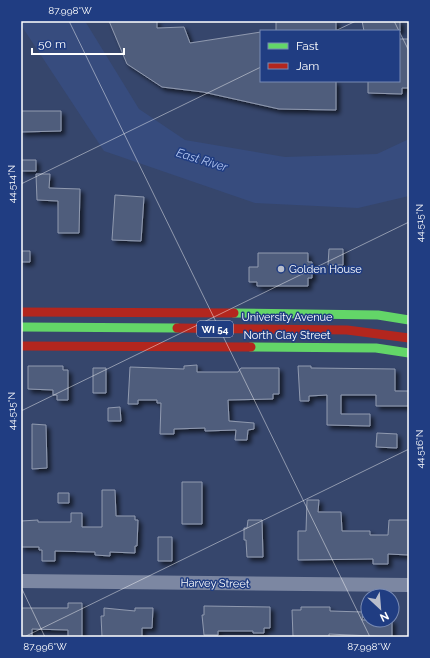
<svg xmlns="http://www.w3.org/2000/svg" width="430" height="658" font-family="Raleway,sans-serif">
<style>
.water{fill:#374c7e}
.building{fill:#505d7b;stroke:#909ab0;filter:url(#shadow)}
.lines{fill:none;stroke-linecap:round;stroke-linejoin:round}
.street{stroke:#7c87a2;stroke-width:14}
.fast{stroke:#63d668;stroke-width:9}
.jam{stroke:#b3261e;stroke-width:9}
.ticks{fill:none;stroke:#fff;stroke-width:1;stroke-opacity:0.45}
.poi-dot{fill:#b9becc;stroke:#203d82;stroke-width:1.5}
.labels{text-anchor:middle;stroke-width:3;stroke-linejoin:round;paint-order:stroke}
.shield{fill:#203d82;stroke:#bcc5da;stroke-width:1}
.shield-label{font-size:10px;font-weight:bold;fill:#fff}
.poi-label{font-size:11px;fill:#fff;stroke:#203d82;text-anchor:start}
.street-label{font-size:11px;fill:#fff;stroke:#203d82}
.water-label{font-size:12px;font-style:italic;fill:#b1c5f0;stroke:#203d82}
.neatline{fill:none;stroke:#fff;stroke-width:1.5}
.ticks-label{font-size:10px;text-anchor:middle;fill:#fff}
</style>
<defs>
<filter id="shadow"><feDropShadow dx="3.5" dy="3.5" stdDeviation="2" flood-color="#0009"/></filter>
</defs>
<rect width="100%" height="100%" fill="#36466c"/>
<!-- water -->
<path class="water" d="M 21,21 L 85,21 L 139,109 L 185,140 L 285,157 L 377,154 L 409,139 L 409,196 L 358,208 L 255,203 L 104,151 L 21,25 Z"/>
<!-- building -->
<path class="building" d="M 109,21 L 157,21 L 157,28 L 184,27 L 190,43 L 261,32 L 261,81 L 336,81 L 336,110 L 279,109 L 203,92 L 162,87 L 127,64 Z
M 276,21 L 336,21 L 336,31 L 276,31 Z
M 362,21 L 400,21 L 400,31 L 364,31 Z
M 399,39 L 409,39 L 409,88 L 402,88 L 402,94 L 368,93 L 368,81 L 399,81 Z
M 21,111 L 61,111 L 61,131 L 21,132 Z
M 21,160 L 36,160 L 36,171 L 21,171 Z
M 36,174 L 50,174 L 49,188 L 80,189 L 79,233 L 58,233 L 58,201 L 37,200 Z
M 115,195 L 144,197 L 141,241 L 112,240 Z
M 329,249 L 343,249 L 343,265 L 328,265 Z
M 21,251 L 30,251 L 30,262 L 21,262 Z
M 258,253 L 308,253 L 308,262 L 312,262 L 312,278 L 308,278 L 308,286 L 257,286 L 257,282 L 249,282 L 249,267 L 258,267 Z
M 197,365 L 197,372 L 238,372 L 241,368 L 279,368 L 279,394 L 273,394 L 273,399 L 228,400 L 229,421 L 254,423 L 254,429 L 248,430 L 247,440 L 235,440 L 236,430 L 205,431 L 205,428 L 174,429 L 174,434 L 160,434 L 161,403 L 157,403 L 157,400 L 138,400 L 138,404 L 128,404 L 130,367 L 184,369 L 184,366 Z
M 28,366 L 63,366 L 63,370 L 68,370 L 68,400 L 57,400 L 57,395 L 53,395 L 53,390 L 28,389 Z
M 298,366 L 311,366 L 311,368 L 395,369 L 395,391 L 409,391 L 409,406 L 376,406 L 376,395 L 341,395 L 341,414 L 370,414 L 370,426 L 327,425 L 327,395 L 309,396 L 309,401 L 300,401 Z
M 93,368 L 106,368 L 106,393 L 93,393 Z
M 120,407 L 121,421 L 108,421 L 108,408 Z
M 32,424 L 46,425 L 47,468 L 32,469 Z
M 377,433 L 397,434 L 397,448 L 376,447 Z
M 182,482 L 202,482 L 202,524 L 182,524 Z
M 102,490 L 115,490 L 116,516 L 135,516 L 135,520 L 138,520 L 137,546 L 135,546 L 135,553 L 110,552 L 110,556 L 95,555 L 95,552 L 55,551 L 55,561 L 42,561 L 42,550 L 39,550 L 39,547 L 21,547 L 21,521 L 38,520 L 38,522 L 71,522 L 71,513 L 82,513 L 82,527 L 102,527 Z
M 58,493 L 69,493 L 69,503 L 58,503 Z
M 307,500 L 319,500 L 318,512 L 341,512 L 342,531 L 370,531 L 370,535 L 388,535 L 389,520 L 409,520 L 409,555 L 388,554 L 388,564 L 373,564 L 373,559 L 298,560 L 298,531 L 306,531 Z
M 248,520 L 262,520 L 263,557 L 247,557 L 246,540 L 244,540 L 244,528 L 247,528 Z
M 158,537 L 172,537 L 172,561 L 158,561 Z
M 68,603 L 82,603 L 82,637 L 68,637 L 68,630 L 32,629 L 32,637 L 21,637 L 21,608 L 68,608 Z
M 204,606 L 270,607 L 270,628 L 264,628 L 264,633 L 253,633 L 253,631 L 218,631 L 218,635 L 204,635 L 202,615 L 204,615 Z
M 301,607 L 330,607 L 330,611 L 363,612 L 362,620 L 392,620 L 392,637 L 329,634 L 329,637 L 293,637 L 292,610 L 301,610 Z
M 104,608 L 135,611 L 135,608 L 153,608 L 152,628 L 142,628 L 142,637 L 102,637 L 101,616 L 104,616 Z"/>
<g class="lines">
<!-- street -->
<path class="street" d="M 21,581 L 409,585"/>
<!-- fast -->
<path class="fast" d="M 234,313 L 378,315 L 409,320
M 21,327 L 177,328
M 251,347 L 376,348 L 409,353"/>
<!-- jam -->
<path class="jam" d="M 21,312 L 234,313
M 177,328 L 347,330 L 409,338
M 21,346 L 251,347"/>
</g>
<!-- ticks -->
<path class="ticks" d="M 69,21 L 370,637M 394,21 L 409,51M 335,31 L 356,21M 21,184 L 261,67M 21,411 L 409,222M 21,587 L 45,637M 24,637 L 409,449"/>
<!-- markers -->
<circle class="poi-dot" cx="281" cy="269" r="4"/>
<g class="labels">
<!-- shield labels -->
<rect class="shield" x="197" y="321" width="36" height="16" rx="3"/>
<g class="shield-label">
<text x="215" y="333">WI 54</text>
</g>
<!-- poi labels -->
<g class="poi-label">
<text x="289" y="273">Golden House</text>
</g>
<!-- street labels -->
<g class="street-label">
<text x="287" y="321">University Avenue</text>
<text x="287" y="339">North Clay Street</text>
<text transform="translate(215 583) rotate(1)" y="4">Harvey Street</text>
</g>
<!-- water labels -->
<g class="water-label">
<text transform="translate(202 160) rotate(17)" y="4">East River</text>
</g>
</g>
<!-- border -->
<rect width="430" height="658" fill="none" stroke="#203d82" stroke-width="44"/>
<!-- legend -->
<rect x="260" y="30" width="140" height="52" fill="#203d82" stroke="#798bb4"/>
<rect x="268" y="43" width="20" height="6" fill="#63d668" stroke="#798bb4"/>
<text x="296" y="50" font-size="12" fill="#ffffff">Fast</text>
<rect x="268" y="63" width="20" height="6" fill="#b3261e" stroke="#798bb4"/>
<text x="296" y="70" font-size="12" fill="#ffffff">Jam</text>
<!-- north arrow -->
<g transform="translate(380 608) rotate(154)"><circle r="19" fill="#203d82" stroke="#798bb4"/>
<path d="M0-3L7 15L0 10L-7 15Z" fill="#b9becc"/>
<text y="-6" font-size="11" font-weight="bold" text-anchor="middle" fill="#ffffff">N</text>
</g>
<!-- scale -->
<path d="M32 48v6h92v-6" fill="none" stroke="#ffffff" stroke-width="2"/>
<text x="38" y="48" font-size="12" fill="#ffffff" stroke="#203d82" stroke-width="3" paint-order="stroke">50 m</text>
<rect x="22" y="22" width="386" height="614" class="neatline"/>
<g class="ticks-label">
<text x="70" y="14">87.998°W</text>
<text transform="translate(11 184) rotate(-90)" y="4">44.514°N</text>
<text transform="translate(419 223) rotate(-90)" y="4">44.515°N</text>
<text transform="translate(11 411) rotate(-90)" y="4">44.515°N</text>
<text transform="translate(419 449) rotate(-90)" y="4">44.516°N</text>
<text x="45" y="650">87.996°W</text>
<text x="369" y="650">87.998°W</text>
</g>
</svg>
